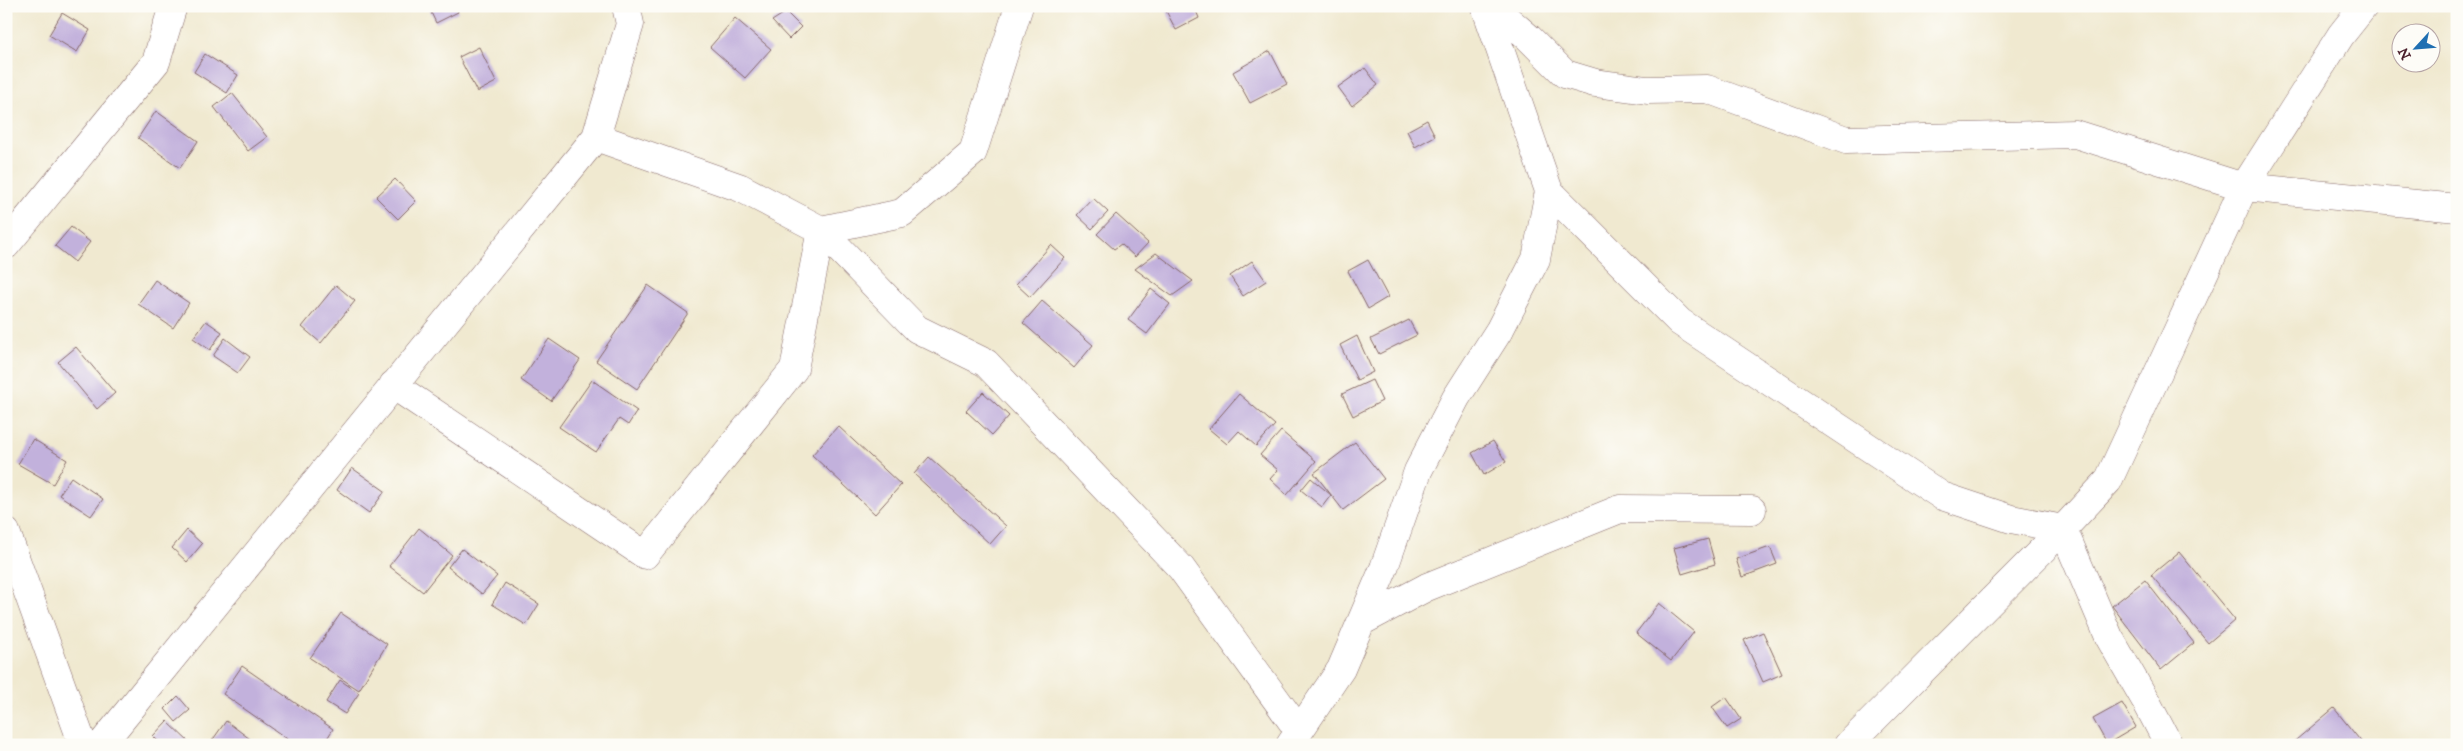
<svg xmlns="http://www.w3.org/2000/svg" width="2463" height="751" font-family="'IM FELL DW Pica',serif">
<style>
.building{fill:#c2b1dc}
.lines{fill:none;stroke-linecap:round;stroke-linejoin:round}
.minor-casing{stroke:#846665;stroke-width:29}
.minor{stroke:#fff;stroke-width:28}
</style>
<rect width="100%" height="100%" fill="#fdfcf7"/>
<filter id="ink" filterUnits="userSpaceOnUse"><feTurbulence type="fractalNoise" baseFrequency=".02" numOctaves="2"/><feDisplacementMap in="SourceGraphic" scale="10" xChannelSelector="R" yChannelSelector="G"/><feConvolveMatrix kernelMatrix="1 2 1 2 8 2 1 2 1" color-interpolation-filters="sRGB"/></filter>
<filter id="wash" filterUnits="userSpaceOnUse"><feTurbulence type="fractalNoise" baseFrequency=".0096" numOctaves="4" result="noise"/><feDisplacementMap in="SourceGraphic" scale="20" xChannelSelector="R" yChannelSelector="G"/><feGaussianBlur stdDeviation="1.12" result="paint"/><feColorMatrix in="noise" values="0 0 0 0 0 0 0 0 0 0 0 0 0 0 0 0 0 1.4 0 .05"/><feComposite in="paint" operator="in"/></filter>
<g filter="url(#wash)">
<rect width="100%" height="100%" fill="#f0e9d0"/>
<g id="blocks">
<!-- building -->
<path class="building" d="M 428,6 L 456,6 L 458,12 L 436,23 Z
M 1171,6 L 1194,6 L 1199,18 L 1176,30 L 1165,9 Z
M 786,12 L 801,27 L 789,39 L 772,21 Z
M 62,13 L 90,30 L 77,52 L 49,35 Z
M 735,18 L 771,49 L 745,78 L 710,47 Z
M 479,47 L 496,82 L 477,92 L 459,57 Z
M 1270,51 L 1287,84 L 1250,103 L 1233,72 Z
M 205,54 L 238,75 L 227,93 L 194,72 Z
M 1365,68 L 1378,85 L 1352,106 L 1338,87 Z
M 232,93 L 267,137 L 248,151 L 214,107 Z
M 156,111 L 198,141 L 180,168 L 138,138 Z
M 1427,120 L 1435,136 L 1415,147 L 1407,131 Z
M 395,179 L 416,201 L 398,219 L 376,197 Z
M 1093,198 L 1108,212 L 1092,229 L 1077,215 Z
M 1116,214 L 1148,243 L 1135,257 L 1121,244 L 1114,249 L 1097,234 Z
M 71,227 L 90,242 L 75,262 L 55,246 Z
M 1051,245 L 1065,258 L 1030,297 L 1016,284 Z
M 1156,253 L 1193,281 L 1172,296 L 1135,269 Z
M 1368,260 L 1388,297 L 1368,309 L 1348,271 Z
M 1252,261 L 1266,281 L 1243,296 L 1230,276 Z
M 155,280 L 189,303 L 173,328 L 138,304 Z
M 336,285 L 355,301 L 321,343 L 302,327 Z
M 648,285 L 688,313 L 637,389 L 596,361 Z
M 1151,289 L 1170,304 L 1147,334 L 1128,320 Z
M 1042,301 L 1093,345 L 1074,368 L 1023,323 Z
M 1409,320 L 1417,335 L 1379,354 L 1371,339 Z
M 206,321 L 222,332 L 210,350 L 193,338 Z
M 1357,336 L 1373,372 L 1357,380 L 1340,345 Z
M 225,338 L 250,357 L 238,373 L 213,356 Z
M 549,339 L 580,360 L 551,401 L 521,380 Z
M 76,347 L 115,393 L 97,409 L 58,362 Z
M 592,380 L 637,411 L 628,425 L 619,419 L 596,452 L 559,427 Z
M 1372,380 L 1382,401 L 1353,416 L 1342,394 Z
M 983,392 L 1009,416 L 992,435 L 966,411 Z
M 1239,394 L 1275,425 L 1256,446 L 1239,431 L 1227,444 L 1209,429 Z
M 838,426 L 901,485 L 875,514 L 812,455 Z
M 1281,431 L 1316,461 L 1287,495 L 1270,479 L 1278,470 L 1260,455 Z
M 33,439 L 67,460 L 53,484 L 18,464 Z
M 1493,441 L 1506,462 L 1484,475 L 1472,453 Z
M 1355,442 L 1384,479 L 1343,510 L 1314,473 Z
M 929,457 L 1006,526 L 990,544 L 914,474 Z
M 352,468 L 385,491 L 369,513 L 337,490 Z
M 71,477 L 103,499 L 91,516 L 59,495 Z
M 1311,478 L 1331,495 L 1322,507 L 1301,490 Z
M 419,528 L 452,555 L 423,592 L 389,566 Z
M 187,530 L 202,544 L 187,562 L 172,548 Z
M 1708,539 L 1715,564 L 1682,574 L 1674,548 Z
M 1770,547 L 1777,564 L 1742,577 L 1736,559 Z
M 462,549 L 497,576 L 482,594 L 448,567 Z
M 2179,552 L 2235,620 L 2208,643 L 2151,575 Z
M 2145,580 L 2194,643 L 2161,670 L 2112,606 Z
M 505,583 L 539,604 L 526,625 L 492,604 Z
M 1659,603 L 1694,632 L 1671,661 L 1636,633 Z
M 341,613 L 387,644 L 359,690 L 310,658 Z
M 1763,632 L 1782,674 L 1763,682 L 1744,640 Z
M 242,666 L 333,729 L 323,745 L 296,745 L 223,694 Z
M 340,680 L 359,693 L 345,714 L 326,702 Z
M 178,696 L 190,710 L 176,722 L 165,709 Z
M 1726,697 L 1741,719 L 1727,728 L 1712,707 Z
M 2122,703 L 2136,727 L 2107,744 L 2093,719 Z
M 2334,708 L 2363,744 L 2290,745 Z
M 167,721 L 192,745 L 162,745 L 153,736 Z
M 226,721 L 258,745 L 209,745 Z"/>
</g>
</g>
<g filter="url(#ink)">
<use href="#blocks" fill-opacity="0" stroke="#846665" stroke-width="1"/>
<g class="lines">
<!-- minor casing -->
<g class="minor-casing">
<path id="minor" d="M 1485,6 L 1549,191 L 1680,322 L 1942,496 L 2011,519 L 2063,529 L 2108,481 L 2244,187 L 2341,35 L 2364,6
M 1492,6 L 1529,38 L 1565,74 L 1595,83 L 1647,90 L 1707,89 L 1846,140 L 2075,134 L 2244,187 L 2457,208
M 596,137 L 741,188 L 821,230 L 902,213 L 973,152 L 1019,6
M 821,230 L 917,329 L 986,363 L 1181,568 L 1299,731
M 6,245 L 156,62 L 173,6
M 393,385 L 645,555 L 794,369 L 821,230
M 6,532 L 83,745
M 1361,622 L 1427,587 L 1620,509 L 1752,510
M 101,745 L 596,137 L 630,24 L 626,6
M 1290,745 L 1341,669 L 1384,568 L 1418,471 L 1456,398 L 1500,329 L 1536,259 L 1549,191
M 1848,745 L 2063,529 L 2109,637 L 2147,703 L 2169,745"/>
</g>
<!-- minor -->
<use href="#minor" class="minor"/>
</g>
</g>
<!-- margin -->
<rect width="2463" height="751" fill="none" stroke="#fdfcf7" stroke-width="25"/>
<!-- north arrow -->
<g transform="translate(2416 48) rotate(244)"><circle r="24" fill="#fdfcf7" stroke="#b5a4a5"/>
<path d="M0-4L9 19L0 12L-9 19Z" fill="#1f6fb2"/>
<text y="-8" font-size="14" font-weight="bold" text-anchor="middle" fill="#4a1f2b">N</text>
</g>
</svg>
